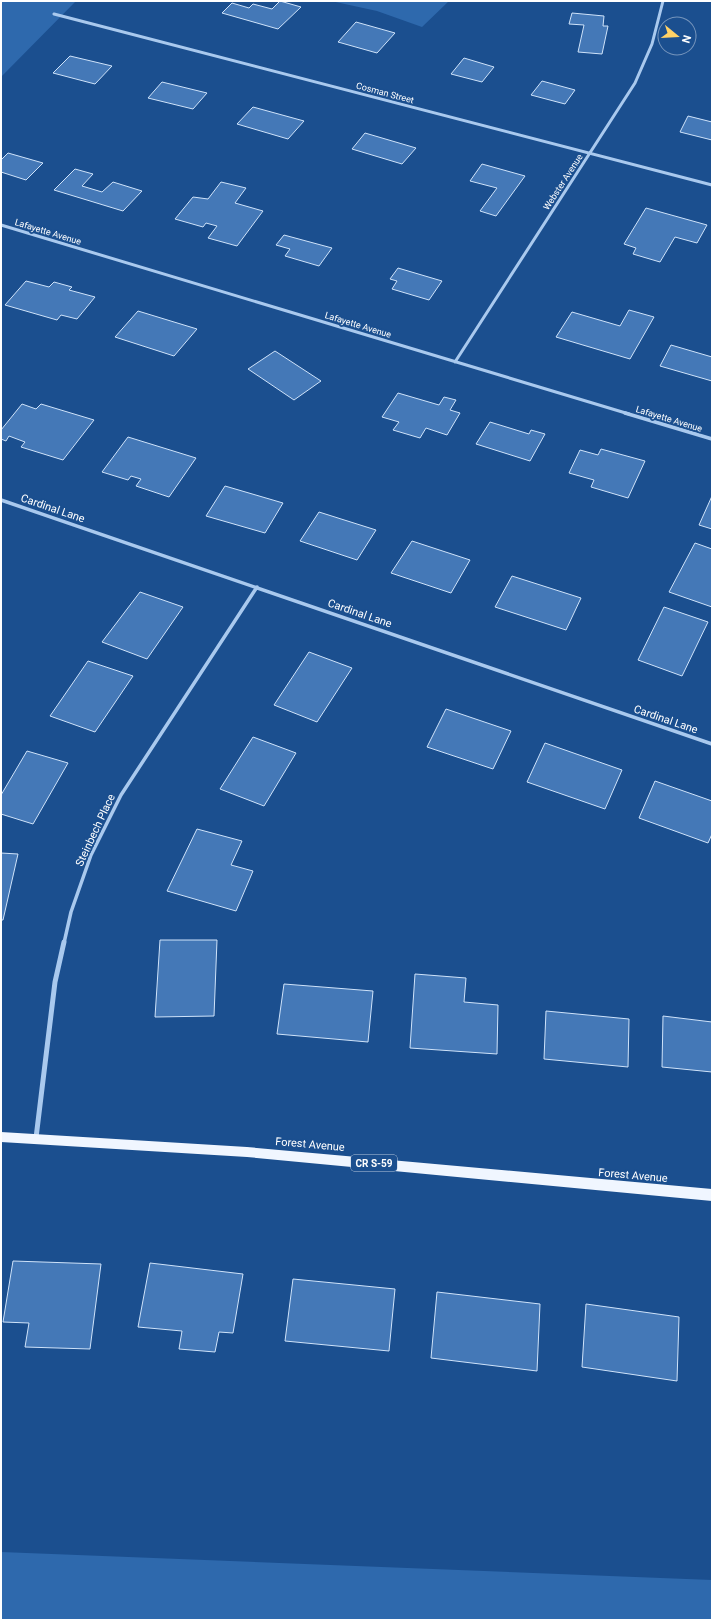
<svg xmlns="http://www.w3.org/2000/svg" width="713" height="1621" font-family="Roboto,sans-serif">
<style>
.green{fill:#2e69ad}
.building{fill:#4478b7;stroke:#cfe3fa}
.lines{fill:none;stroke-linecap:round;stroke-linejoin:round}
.minor-far2{stroke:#a9c9ee;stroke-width:3}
.minor-far1{stroke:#a9c9ee;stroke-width:3.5}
.minor{stroke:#a9c9ee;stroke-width:5}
.primary{fill:#f0f6ff;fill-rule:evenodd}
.labels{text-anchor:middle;stroke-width:3.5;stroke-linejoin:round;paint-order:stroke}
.far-street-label{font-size:9px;fill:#fff;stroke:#1b4f8f}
.shield{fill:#1b4f8f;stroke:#bbcadd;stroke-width:1}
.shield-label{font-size:10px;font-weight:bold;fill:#fff}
.street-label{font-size:11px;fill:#fff;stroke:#1b4f8f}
</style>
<rect width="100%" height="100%" fill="#1b4f8f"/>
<!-- green -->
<path class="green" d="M 1,1 L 76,1 L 1,77 Z
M 331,1 L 449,1 L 422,27 L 377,11 Z
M 1,1552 L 712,1580 L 712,1620 L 1,1620 Z"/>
<!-- building -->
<path class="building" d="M 280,1 L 301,7 L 278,29 L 222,13 L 232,3 L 249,8 L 253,4 L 272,9 Z
M 572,13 L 604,16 L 603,26 L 608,26 L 602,54 L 578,52 L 584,25 L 569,24 Z
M 356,22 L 395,33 L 377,53 L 338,42 Z
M 70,56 L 112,66 L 95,84 L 53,73 Z
M 464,58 L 494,67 L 482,82 L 451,74 Z
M 542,81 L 575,90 L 565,104 L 531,95 Z
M 162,82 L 207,93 L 193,109 L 148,98 Z
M 253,107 L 304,121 L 288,139 L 237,124 Z
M 688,116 L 712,122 L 712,140 L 680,132 Z
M 365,133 L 416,148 L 402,164 L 352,149 Z
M 8,153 L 43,163 L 26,180 L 1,172 L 1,160 Z
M 482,164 L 525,176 L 496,216 L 480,211 L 497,188 L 470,181 Z
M 75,169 L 93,174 L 82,186 L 102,192 L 113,182 L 142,191 L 123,211 L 54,190 Z
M 221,182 L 246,188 L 235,203 L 263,211 L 237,246 L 208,238 L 217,226 L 206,223 L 203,227 L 175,219 L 193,197 L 208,199 Z
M 646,208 L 707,225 L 697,243 L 675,237 L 660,262 L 633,254 L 636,248 L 624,244 Z
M 284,235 L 332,248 L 319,266 L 285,256 L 290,249 L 276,245 Z
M 398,268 L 442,281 L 429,300 L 392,289 L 397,281 L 390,279 Z
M 26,281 L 49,287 L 54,282 L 72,287 L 69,290 L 95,297 L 77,319 L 61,315 L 57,320 L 5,305 Z
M 629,310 L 654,317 L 630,359 L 556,337 L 572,312 L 620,326 Z
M 138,311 L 197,329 L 174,356 L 115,337 Z
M 671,345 L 712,357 L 712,381 L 660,366 Z
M 275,351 L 321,381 L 294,400 L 248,369 Z
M 398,393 L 439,405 L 444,397 L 456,400 L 450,410 L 460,413 L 447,435 L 426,428 L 420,438 L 393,430 L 399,422 L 382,417 Z
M 22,404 L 36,409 L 41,404 L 94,420 L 63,460 L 21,447 L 25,442 L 9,436 L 6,441 L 1,439 L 1,430 Z
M 490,422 L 529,434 L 531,430 L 545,434 L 530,461 L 476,444 Z
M 128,437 L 196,458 L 169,497 L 136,486 L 141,479 L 131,476 L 128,480 L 102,472 Z
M 601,449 L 645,461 L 628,498 L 591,487 L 594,480 L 569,473 L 580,450 L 598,455 Z
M 225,486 L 283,503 L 265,533 L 206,516 Z
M 712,496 L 712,529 L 699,525 Z
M 319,512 L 376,530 L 357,560 L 300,541 Z
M 412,541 L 470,560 L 451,593 L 391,573 Z
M 695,543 L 712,549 L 712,607 L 669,592 Z
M 512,576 L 581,598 L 566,630 L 495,607 Z
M 140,592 L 183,607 L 147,659 L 102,642 Z
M 664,607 L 708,622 L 682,676 L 638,660 Z
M 309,652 L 352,668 L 317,722 L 274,705 Z
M 88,661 L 133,676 L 95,732 L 50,716 Z
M 446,709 L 511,731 L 493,769 L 427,747 Z
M 253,737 L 296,753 L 264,806 L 220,789 Z
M 545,743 L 622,770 L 605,809 L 527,782 Z
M 27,751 L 68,763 L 33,824 L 1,814 L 1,795 Z
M 655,781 L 712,801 L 712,834 L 708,843 L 639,818 Z
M 197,829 L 242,841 L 231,865 L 253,871 L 236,911 L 167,891 Z
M 1,853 L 18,854 L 3,920 L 1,920 Z
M 160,940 L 217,940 L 214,1016 L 155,1017 Z
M 415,974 L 466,978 L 464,1002 L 498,1005 L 497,1054 L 410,1048 Z
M 284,984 L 373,991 L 368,1042 L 277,1034 Z
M 546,1011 L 629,1019 L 628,1067 L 544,1059 Z
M 663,1016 L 712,1022 L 712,1072 L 662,1067 Z
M 13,1261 L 101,1264 L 90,1349 L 25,1347 L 29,1323 L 3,1322 Z
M 150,1263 L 243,1274 L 233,1333 L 219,1332 L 215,1352 L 179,1349 L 182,1331 L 138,1327 Z
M 293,1279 L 395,1289 L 389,1351 L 285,1341 Z
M 437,1292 L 540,1304 L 537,1371 L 431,1358 Z
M 586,1304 L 679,1317 L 677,1381 L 582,1367 Z"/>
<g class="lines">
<!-- minor-far2 -->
<path class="minor-far2" d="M 54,14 L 712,185
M 1,225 L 629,414
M 455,362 L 635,83 L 652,44 L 663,1"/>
<!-- minor-far1 -->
<path class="minor-far1" d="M 625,413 L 712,439
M 1,500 L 712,744
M 64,943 L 71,912 L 91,855 L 121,795 L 257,587"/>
<!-- minor -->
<path class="minor" d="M 36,1138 L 55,982 L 64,942"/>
<!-- primary -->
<path class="primary" d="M 1,1132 L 247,1147 L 712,1189 L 712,1201 L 247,1157 L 1,1142 Z"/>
</g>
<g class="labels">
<!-- far-street labels -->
<g class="far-street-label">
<text transform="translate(385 93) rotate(15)" y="3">Cosman Street</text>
<text transform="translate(563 182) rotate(-57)" y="3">Webster Avenue</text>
<text transform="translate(48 232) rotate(17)" y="3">Lafayette Avenue</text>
<text transform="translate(358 325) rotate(17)" y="3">Lafayette Avenue</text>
<text transform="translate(669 419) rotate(17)" y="3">Lafayette Avenue</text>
</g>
<!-- shield labels -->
<rect class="shield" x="351" y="1155" width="46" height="16" rx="3"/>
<g class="shield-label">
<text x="374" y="1167">CR S-59</text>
</g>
<!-- street labels -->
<g class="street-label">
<text transform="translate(53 508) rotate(19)" y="4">Cardinal Lane</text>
<text transform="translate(360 613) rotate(19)" y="4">Cardinal Lane</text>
<text transform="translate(666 719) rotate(19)" y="4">Cardinal Lane</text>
<text transform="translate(95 830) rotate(-65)" y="4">Steinbech Place</text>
<text transform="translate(310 1144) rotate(5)" y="4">Forest Avenue</text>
<text transform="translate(633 1175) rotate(5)" y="4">Forest Avenue</text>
</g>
</g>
<!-- border -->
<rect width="713" height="1621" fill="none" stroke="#ffffff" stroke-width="4"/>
<!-- north arrow -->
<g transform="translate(677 36) rotate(108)"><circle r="19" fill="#1b4f8f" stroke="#7695bc"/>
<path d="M0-3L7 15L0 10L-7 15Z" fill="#ffd166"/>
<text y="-6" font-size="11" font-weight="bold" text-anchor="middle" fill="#ffffff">N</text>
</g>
</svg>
